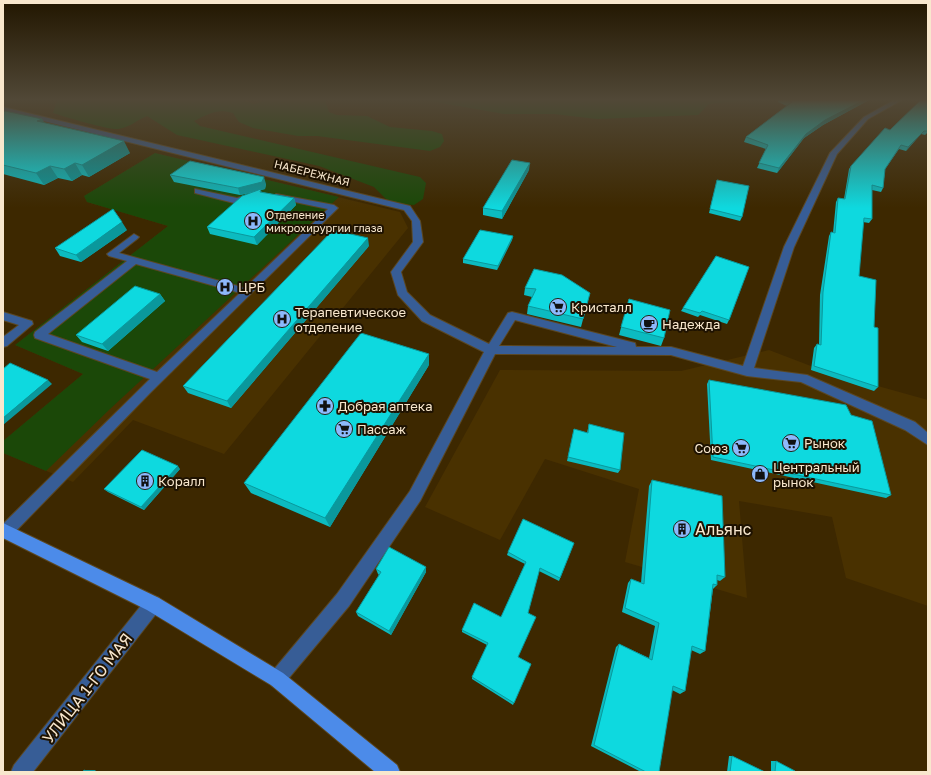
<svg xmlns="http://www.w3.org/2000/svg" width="931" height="775" font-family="'Golos Text',sans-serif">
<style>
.built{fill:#493100}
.green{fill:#1b4808}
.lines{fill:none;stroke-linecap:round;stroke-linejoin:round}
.minor-casing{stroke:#5b4721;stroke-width:2}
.major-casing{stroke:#5b4721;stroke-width:2}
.minor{fill:#375d96;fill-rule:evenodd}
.major{fill:#4c8be9;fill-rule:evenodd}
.wall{fill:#0cbbc0}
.shaded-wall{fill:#0a989c}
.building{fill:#0ed9df;stroke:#0a989c}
.labels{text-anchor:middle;stroke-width:4;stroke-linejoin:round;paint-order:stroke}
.far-street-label{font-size:11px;fill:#f8e7cd;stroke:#1e1201}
.far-poi-label{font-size:11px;fill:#f8e7cd;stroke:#1e1201;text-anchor:start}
.poi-label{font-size:13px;fill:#f8e7cd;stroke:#1e1201;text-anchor:start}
.near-poi-label{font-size:16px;fill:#f8e7cd;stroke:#1e1201;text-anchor:start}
.near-street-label{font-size:16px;fill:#f8e7cd;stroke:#1e1201}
</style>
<rect width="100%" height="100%" fill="#3d2800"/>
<!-- built -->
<path class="built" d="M 155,153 L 400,212 L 408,228 L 224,454 L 133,420 L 73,482 L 3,453 L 3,441 L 83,374 L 15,345 L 168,226 L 87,202 L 84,196 Z
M 769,350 L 824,371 L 928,400 L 928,606 L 846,578 L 832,517 L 739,501 L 747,598 L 625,562 L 639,489 L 545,459 L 500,540 L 425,507 L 500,370 L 681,371 Z"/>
<!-- green -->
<path class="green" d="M 57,100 L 242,100 L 254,104 L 266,100 L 325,100 L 329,112 L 337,115 L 367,116 L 390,127 L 432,131 L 442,134 L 444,141 L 440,147 L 430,151 L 317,136 L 298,136 L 253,128 L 239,122 L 233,113 C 218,108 208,114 194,121 L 200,126 L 420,177 L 426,183 L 423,199 L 414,205 L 399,204 L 386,199 L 374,187 L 319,166 L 177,135 L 147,116 C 137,120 129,128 118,129 C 108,130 66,117 53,113 Z
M 424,100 L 750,100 L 709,104 L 698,115 L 597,119 L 554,114 L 504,114 Z
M 155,153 L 339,197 L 110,409 L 46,471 L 3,453 L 3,441 L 83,374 L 15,345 L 168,226 L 87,202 L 84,196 Z"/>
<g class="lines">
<!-- minor casing -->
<g class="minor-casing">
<path id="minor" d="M 894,100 L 902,100 L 868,119 L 837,154 L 794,247 L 754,368 L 807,375 L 915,422 L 928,433 L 928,445 L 905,430 L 801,382 L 747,376 L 671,355 L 495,354 L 420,501 L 349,606 L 283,685 L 277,688 L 271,685 L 268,679 L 271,673 L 337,594 L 410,491 L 484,352 L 422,321 L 398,295 L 391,272 L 413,242 L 412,221 L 404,210 L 3,111 L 3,107 L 410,206 L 420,221 L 423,242 L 401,272 L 407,292 L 430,315 L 489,344 L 508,313 L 512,312 L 631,342 L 635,343 L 636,347 L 671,347 L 743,366 L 784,247 L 830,153 L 864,117 ZM 515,320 L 617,347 L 499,346 Z
M 195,189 L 237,198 L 252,194 L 256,196 L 238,204 L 195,193 Z
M 276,194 L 334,205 L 338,208 L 150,393 L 11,536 L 6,538 L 3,537 L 3,524 L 150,379 L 35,338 L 34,335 L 35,332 L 127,261 L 109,256 L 107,254 L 134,234 L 139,237 L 137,239 L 119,253 L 245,288 L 328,209 L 276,198 ZM 136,264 L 240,293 L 157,372 L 48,334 Z
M 3,312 L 32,321 L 33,324 L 7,346 L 3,347 L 3,337 L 19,325 L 3,320 Z
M 153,596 L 159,598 L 161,604 L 159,610 L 33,772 L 11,772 L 14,765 L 147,598 Z"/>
</g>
<!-- major casing -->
<g class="major-casing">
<path id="major" d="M 3,523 L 159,598 L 283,673 L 397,765 L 400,772 L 375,772 L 271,685 L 147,610 L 3,538 Z"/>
</g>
<!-- minor -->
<use href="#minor" class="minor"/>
<!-- major -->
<use href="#major" class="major"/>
</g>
<!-- wall -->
<path class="wall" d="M 778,100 L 869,100 L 823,125 L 804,138 L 777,173 L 757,168 L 766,149 L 744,142 L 746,137 L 787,106 L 778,102 Z
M 921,100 L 928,132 L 925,135 L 921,134 L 906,151 L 899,149 L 885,169 L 883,188 L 881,192 L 872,190 L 872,219 L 869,223 L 863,222 L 859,276 L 874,327 L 878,387 L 874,391 L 811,370 L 814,348 L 817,344 L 819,345 L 820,295 L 829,236 L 831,232 L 833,233 L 836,202 L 838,198 L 844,199 L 849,169 L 851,166 L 890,130 Z
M 3,112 L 42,119 L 44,123 L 130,153 L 89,177 L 82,175 L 72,181 L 58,178 L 44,185 L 3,174 Z
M 529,170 L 502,219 L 483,215 L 483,208 Z
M 170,175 L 266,184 L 265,189 L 261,190 L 261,192 L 294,198 L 296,205 L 257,245 L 210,234 L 207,227 L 250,193 L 240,195 L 174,182 Z
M 717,180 L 742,217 L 740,221 L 709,213 Z
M 127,230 L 81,262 L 60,256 L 55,248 Z
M 513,236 L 512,240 L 497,270 L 463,263 L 463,259 Z
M 369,246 L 231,408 L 188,393 L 183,386 Z
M 749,267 L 729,320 L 727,324 L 700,315 L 698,317 L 681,311 L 683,308 Z
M 525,288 L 590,293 L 581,327 L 527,314 L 528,306 L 532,297 L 524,295 Z
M 160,294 L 165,301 L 108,351 L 82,342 L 76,335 Z
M 629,299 L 664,338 L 661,346 L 619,335 Z
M 429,365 L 330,527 L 251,493 L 244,483 Z
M 709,380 L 851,415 L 891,495 L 886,498 L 711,460 L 707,384 Z
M 589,424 L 620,470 L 618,473 L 567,461 L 574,429 L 587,433 Z
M 180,469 L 144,510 L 108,492 L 104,489 Z
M 652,480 L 725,577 L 720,581 L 717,580 L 717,585 L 713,589 L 705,651 L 700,654 L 691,650 L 685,691 L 680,694 L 672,690 L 659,772 L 641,772 L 591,746 L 616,647 L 619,644 L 649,658 L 655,626 L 622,612 L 628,583 L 631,579 L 641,583 L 649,486 Z
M 574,543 L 559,581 L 539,571 L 528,613 L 518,657 L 531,664 L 513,705 L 472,679 L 472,677 L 487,645 L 462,632 L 462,630 L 501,617 L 525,564 L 507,555 L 508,552 Z
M 376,569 L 426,572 L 391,635 L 358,616 L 356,612 L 379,575 L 378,574 Z
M 729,756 L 732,756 L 765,772 L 727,772 Z
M 771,761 L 776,761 L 795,772 L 771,772 Z"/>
<!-- shaded-wall -->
<path class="shaded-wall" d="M 864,100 L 869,100 L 823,125 L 804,138 L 777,173 L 779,168 L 806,134 L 825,120 Z
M 42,119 L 49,130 L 37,121 Z
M 924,131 L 921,134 L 906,151 L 908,147 Z
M 124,141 L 130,153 L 89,177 L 82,165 Z
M 75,163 L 82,175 L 72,181 L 64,169 Z
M 530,163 L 529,170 L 502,219 L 502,211 Z
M 50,166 L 58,178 L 44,185 L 36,173 Z
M 264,177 L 266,184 L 265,189 L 261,190 L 263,197 L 260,192 L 261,190 L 240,195 L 238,188 Z
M 294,198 L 296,205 L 257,245 L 254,237 Z
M 122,222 L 127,230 L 81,262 L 76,255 Z
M 513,236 L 512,240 L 497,270 L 498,266 Z
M 368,238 L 369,246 L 231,408 L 227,401 Z
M 160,294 L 165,301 L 108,351 L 102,344 Z
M 429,354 L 429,365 L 330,527 L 325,518 Z
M 48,380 L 52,384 L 3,425 L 3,418 Z
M 178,466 L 180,469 L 144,510 L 141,507 Z
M 426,567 L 426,572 L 391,635 L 389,631 Z
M 84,770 L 95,770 L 97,772 L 88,772 Z"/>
<!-- building -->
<path class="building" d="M 786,100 L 864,100 L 825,120 L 806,134 L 779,168 L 759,163 L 768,145 L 746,137 L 792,102 Z
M 921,100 L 928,100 L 928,131 L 924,131 L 908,147 L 901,145 L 885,169 L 883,188 L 872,185 L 872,219 L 864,218 L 859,276 L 876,280 L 874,327 L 878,328 L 878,387 L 814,366 L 817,344 L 821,345 L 823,292 L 831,232 L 835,233 L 838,198 L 845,199 L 851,166 L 885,128 L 890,130 Z
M 5,111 L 42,119 L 37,121 L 124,141 L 82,165 L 75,163 L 64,169 L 50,166 L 36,173 L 3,165 L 3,112 Z
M 512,160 L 530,163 L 502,211 L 483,208 Z
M 190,161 L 264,177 L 262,182 L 238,188 L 170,175 Z
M 717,180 L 749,186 L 742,217 L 710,209 Z
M 261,189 L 260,192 L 294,198 L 254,237 L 207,227 L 242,196 Z
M 113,209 L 122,222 L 76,255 L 55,248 Z
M 333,230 L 368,238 L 227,401 L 183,386 Z
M 480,230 L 513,236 L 498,266 L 463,259 Z
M 716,256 L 749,267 L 729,320 L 702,311 L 700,313 L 683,308 Z
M 534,269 L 562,275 L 590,293 L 583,319 L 528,306 L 536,289 L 525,288 Z
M 135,286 L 160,294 L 102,344 L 76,335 Z
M 629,299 L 670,310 L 664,338 L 621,327 Z
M 361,333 L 429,354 L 325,518 L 244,483 Z
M 10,363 L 48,380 L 3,418 L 3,369 Z
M 709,380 L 846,405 L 851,415 L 872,421 L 891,495 L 713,457 Z
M 589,424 L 624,433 L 620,470 L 568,457 L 574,429 L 588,433 Z
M 142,450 L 178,466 L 141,507 L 104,489 Z
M 652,480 L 722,496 L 725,577 L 717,575 L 717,585 L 713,584 L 705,651 L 692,646 L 685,691 L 673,686 L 659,772 L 646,772 L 594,745 L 619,644 L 652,660 L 659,623 L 625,608 L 631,579 L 644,584 Z
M 523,519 L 574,543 L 560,578 L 540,568 L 528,613 L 536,617 L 518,657 L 531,664 L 514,703 L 472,677 L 488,643 L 462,630 L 474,603 L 501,617 L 526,562 L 508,552 Z
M 389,547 L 426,567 L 389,631 L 356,612 L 381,572 L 376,569 Z
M 732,756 L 765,772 L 730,772 Z
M 776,761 L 795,771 L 795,772 L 775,772 Z
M 84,770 L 88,772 L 83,772 Z"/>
<!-- sky -->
<linearGradient id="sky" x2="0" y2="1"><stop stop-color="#221600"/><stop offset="0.48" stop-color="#514837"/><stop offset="1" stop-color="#514837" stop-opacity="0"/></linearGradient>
<rect width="931" height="208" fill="url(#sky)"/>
<!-- icons -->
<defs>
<g id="hospital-disc" transform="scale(0.9)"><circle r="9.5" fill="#8db9fc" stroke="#1e1201"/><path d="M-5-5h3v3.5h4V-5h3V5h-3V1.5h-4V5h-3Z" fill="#111"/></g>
<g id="supermarket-disc" transform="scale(0.9)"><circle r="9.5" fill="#8db9fc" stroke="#1e1201"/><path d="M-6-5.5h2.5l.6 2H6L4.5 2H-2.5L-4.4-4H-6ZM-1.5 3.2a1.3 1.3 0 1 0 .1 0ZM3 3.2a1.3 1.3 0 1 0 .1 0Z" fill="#111"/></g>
<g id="cafe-disc" transform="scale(0.9)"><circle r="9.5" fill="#8db9fc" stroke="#1e1201"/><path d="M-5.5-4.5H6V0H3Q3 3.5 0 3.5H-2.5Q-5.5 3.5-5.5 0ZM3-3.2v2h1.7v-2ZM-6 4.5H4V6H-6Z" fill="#111"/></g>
<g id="pharmacy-disc" transform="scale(0.9)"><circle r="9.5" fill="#8db9fc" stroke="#1e1201"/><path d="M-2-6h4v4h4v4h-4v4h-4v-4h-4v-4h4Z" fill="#111"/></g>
<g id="shop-disc" transform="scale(0.9)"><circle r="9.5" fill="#8db9fc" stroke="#1e1201"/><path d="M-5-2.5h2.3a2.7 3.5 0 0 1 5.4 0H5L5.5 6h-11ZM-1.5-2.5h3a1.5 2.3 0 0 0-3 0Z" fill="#111"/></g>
<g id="building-disc" transform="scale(0.9)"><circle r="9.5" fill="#8db9fc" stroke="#1e1201"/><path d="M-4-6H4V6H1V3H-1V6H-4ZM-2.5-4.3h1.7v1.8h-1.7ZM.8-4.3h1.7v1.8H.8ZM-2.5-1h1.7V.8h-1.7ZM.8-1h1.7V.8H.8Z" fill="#111"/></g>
</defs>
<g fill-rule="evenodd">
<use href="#hospital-disc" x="253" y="221"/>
<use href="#hospital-disc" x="225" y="287"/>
<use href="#supermarket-disc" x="558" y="307"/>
<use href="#hospital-disc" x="282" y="319"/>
<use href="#cafe-disc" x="649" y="324"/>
<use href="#pharmacy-disc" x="325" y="406"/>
<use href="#supermarket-disc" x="344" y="429"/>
<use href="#supermarket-disc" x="791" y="443"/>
<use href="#supermarket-disc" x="741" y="448"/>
<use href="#shop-disc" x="760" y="474"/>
<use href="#building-disc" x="145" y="481"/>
<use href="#building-disc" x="682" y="529"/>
</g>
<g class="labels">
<!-- far-street labels -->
<g class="far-street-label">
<text transform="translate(312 173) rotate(14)" y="4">НАБЕРЕЖНАЯ</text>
</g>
<!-- far-poi labels -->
<g class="far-poi-label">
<text x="266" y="219">Отделение<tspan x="266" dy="13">микрохирургии глаза</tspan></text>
</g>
<!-- poi labels -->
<g class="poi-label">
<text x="238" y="292">ЦРБ</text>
<text x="571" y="312">Кристалл</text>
<text x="295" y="317">Терапевтическое<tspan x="295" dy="15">отделение</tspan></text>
<text x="662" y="329">Надежда</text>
<text x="338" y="411">Добрая аптека</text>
<text x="357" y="434">Пассаж</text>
<text x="804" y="448">Рынок</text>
<text x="728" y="453" text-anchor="end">Союз</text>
<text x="773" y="472">Центральный<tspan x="773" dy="15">рынок</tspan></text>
<text x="158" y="486">Коралл</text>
</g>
<!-- near-poi labels -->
<g class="near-poi-label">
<text x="695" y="535">Альянс</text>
</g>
<!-- near-street labels -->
<g class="near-street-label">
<text transform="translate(87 688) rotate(-52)" y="6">УЛИЦА 1-ГО МАЯ</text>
</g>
</g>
<!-- border -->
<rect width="931" height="775" fill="none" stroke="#f8e7cd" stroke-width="8"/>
</svg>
